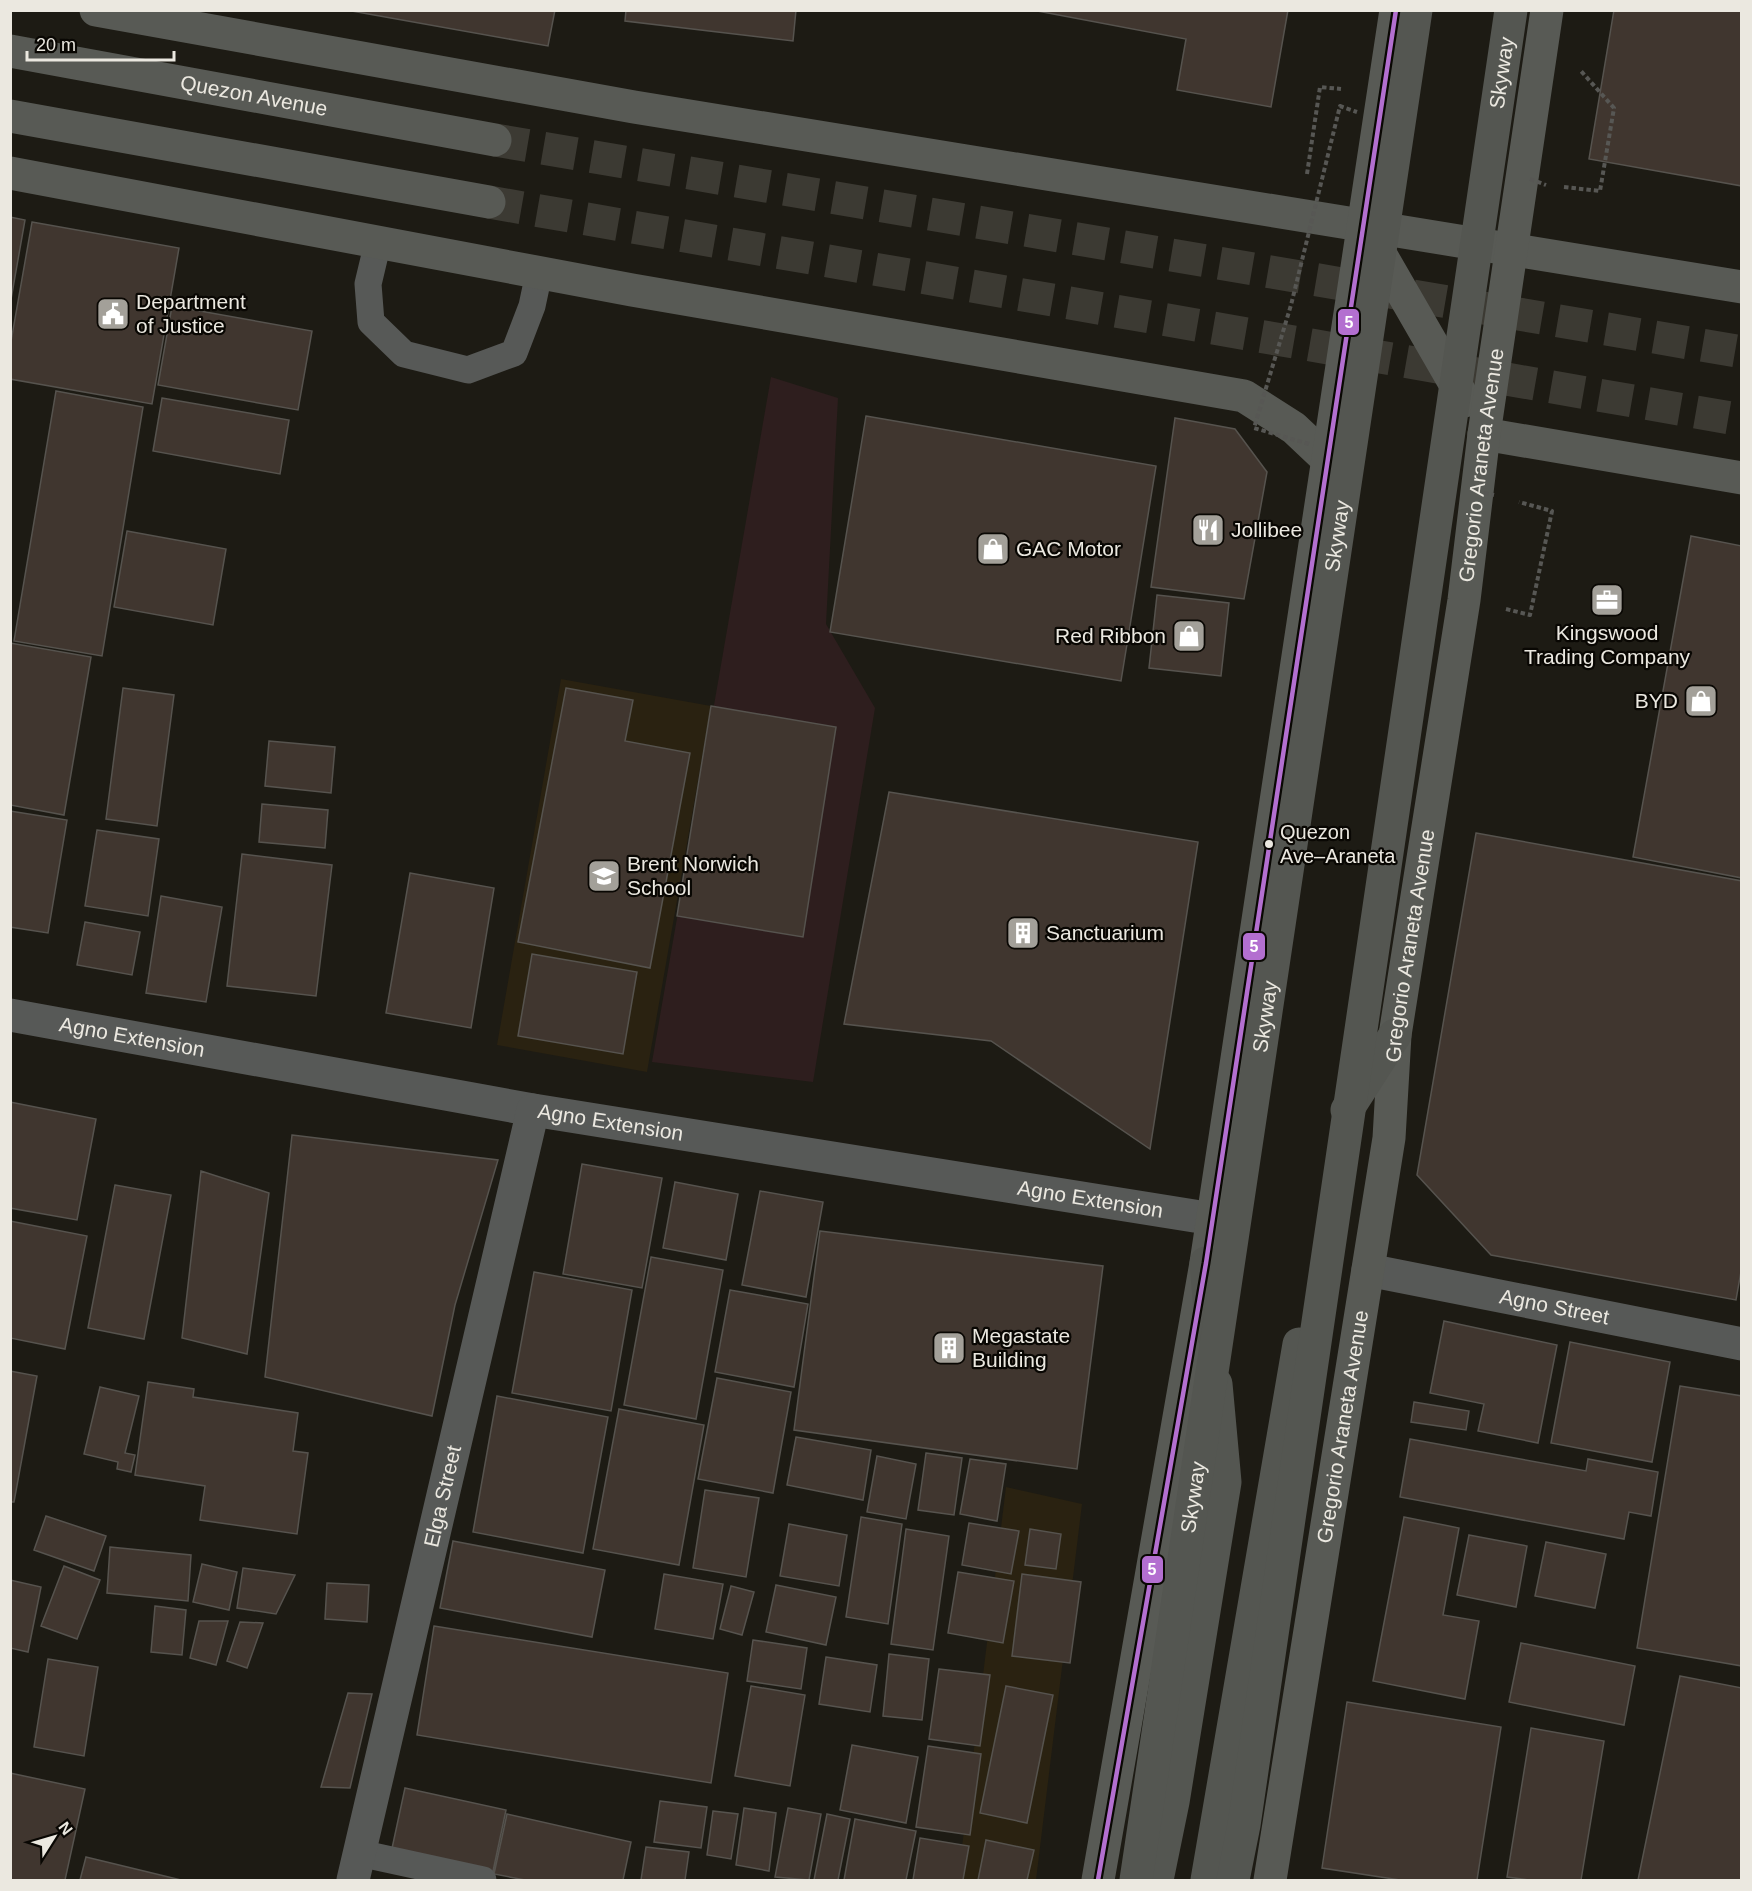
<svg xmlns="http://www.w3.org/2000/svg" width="1752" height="1891" font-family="Arial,sans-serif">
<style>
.built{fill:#2a2211}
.industrial{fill:#2e1e1e}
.building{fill:#40362f;stroke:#56534e;stroke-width:1.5}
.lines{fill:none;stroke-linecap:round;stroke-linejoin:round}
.primary-tunnel{stroke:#3c3a33;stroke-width:33;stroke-dasharray:33 16;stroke-linecap:butt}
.path{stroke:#575754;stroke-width:4;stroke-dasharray:4.5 3;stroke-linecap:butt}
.service{stroke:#575957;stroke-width:27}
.minor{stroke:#575957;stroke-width:33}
.primary{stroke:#585a55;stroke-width:33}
.motorway{stroke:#545651;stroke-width:33}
.path-bridge{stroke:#575754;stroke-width:4;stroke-dasharray:4.5 3;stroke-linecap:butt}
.motorway-bridge{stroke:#545651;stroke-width:33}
.bus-1-casing{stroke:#090703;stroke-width:9}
.bus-1{stroke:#b36fd0;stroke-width:4.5}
.bus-dot{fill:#ebe8e0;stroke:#090703;stroke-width:2}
.labels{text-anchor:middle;stroke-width:4.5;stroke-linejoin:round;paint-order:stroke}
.bus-label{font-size:20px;fill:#ebe8e0;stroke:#090703;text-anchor:start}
.street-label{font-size:21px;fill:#ebe8e0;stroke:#090703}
.poi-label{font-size:21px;fill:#ebe8e0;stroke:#090703;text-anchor:start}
.line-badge{stroke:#090703;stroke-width:2}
.badge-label{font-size:16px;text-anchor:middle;font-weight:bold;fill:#fff}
</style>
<rect width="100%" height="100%" fill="#1d1b14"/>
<!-- built -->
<path class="built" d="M 561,679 L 711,706 L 647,1072 L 497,1045 Z
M 1006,1487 L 1082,1504 L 1036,1880 L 958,1880 Z"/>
<!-- industrial -->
<path class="industrial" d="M 771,377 L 838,398 L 826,624 L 875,708 L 813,1082 L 652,1062 Z"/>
<!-- building -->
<path class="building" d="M 346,10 L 555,10 L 548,46 Z
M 626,10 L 796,10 L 793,41 L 625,21 Z
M 1032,10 L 1288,10 L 1271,107 L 1177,90 L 1186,39 Z
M 1614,10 L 1742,10 L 1742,186 L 1589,159 Z
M 10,217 L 25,220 L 10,305 Z
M 32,222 L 179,248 L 152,404 L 10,379 L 10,347 Z
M 172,306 L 312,331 L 298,410 L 158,385 Z
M 56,391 L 143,407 L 102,656 L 14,641 Z
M 162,398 L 289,420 L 280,474 L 153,451 Z
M 866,416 L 1156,466 L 1121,681 L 830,632 Z
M 1175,418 L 1235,429 L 1267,472 L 1244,599 L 1151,587 Z
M 127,531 L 226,549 L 213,625 L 114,607 Z
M 1691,536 L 1742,546 L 1742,878 L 1633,857 Z
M 1157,595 L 1229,603 L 1221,676 L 1149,668 Z
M 10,643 L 91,657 L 64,815 L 10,805 Z
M 123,688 L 174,695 L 157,826 L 106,819 Z
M 566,688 L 633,700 L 625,741 L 690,753 L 650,968 L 518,942 Z
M 711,706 L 836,727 L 803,937 L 677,916 Z
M 269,741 L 335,747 L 331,793 L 265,786 Z
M 889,792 L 1198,842 L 1150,1149 L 991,1041 L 844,1024 Z
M 262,804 L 328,810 L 325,848 L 259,842 Z
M 10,811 L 67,820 L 48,933 L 10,927 Z
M 97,830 L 159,839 L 148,916 L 85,906 Z
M 1476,833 L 1742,881 L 1742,1266 L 1736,1300 L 1491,1255 L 1417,1175 Z
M 242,854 L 332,865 L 316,996 L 227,986 Z
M 410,873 L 494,888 L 471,1028 L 386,1013 Z
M 161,896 L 222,907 L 206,1002 L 146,993 Z
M 85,922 L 140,932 L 132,975 L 77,965 Z
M 532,954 L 637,972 L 623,1054 L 518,1036 Z
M 10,1102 L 96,1119 L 77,1220 L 10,1208 Z
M 292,1135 L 498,1160 L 455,1305 L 432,1416 L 265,1377 Z
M 582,1164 L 662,1178 L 642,1288 L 563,1274 Z
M 201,1171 L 269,1193 L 247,1354 L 182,1338 Z
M 675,1182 L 738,1194 L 726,1260 L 663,1248 Z
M 115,1185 L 171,1195 L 144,1339 L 88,1328 Z
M 760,1191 L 823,1202 L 806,1297 L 742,1285 Z
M 10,1221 L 87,1236 L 65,1349 L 10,1338 Z
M 820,1231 L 1103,1266 L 1077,1469 L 794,1430 Z
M 651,1257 L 723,1270 L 696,1419 L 624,1405 Z
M 534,1272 L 632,1290 L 611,1411 L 512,1393 Z
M 730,1290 L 808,1304 L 794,1387 L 715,1372 Z
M 1444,1321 L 1557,1345 L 1538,1443 L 1478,1431 L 1484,1404 L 1430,1393 Z
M 1570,1342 L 1670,1362 L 1652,1462 L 1551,1443 Z
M 10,1371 L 37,1376 L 14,1502 L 10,1502 Z
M 717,1378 L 791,1392 L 773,1493 L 698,1479 Z
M 148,1382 L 194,1389 L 193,1397 L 298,1413 L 293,1451 L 308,1453 L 297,1534 L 200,1520 L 205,1486 L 135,1475 Z
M 1680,1386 L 1742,1396 L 1742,1666 L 1637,1648 Z
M 100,1387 L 139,1396 L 125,1453 L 135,1455 L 131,1472 L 117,1469 L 118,1462 L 84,1454 Z
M 497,1396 L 608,1417 L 583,1553 L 473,1532 Z
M 1414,1402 L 1469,1411 L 1466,1430 L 1411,1422 Z
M 619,1409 L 704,1425 L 679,1565 L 593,1549 Z
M 796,1437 L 871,1450 L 863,1500 L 787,1485 Z
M 1410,1439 L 1586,1471 L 1588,1459 L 1658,1472 L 1651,1516 L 1629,1512 L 1624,1539 L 1400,1497 Z
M 926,1453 L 962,1458 L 954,1515 L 918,1510 Z
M 877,1456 L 916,1464 L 906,1519 L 867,1512 Z
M 970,1459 L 1006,1464 L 997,1521 L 960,1514 Z
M 705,1490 L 759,1498 L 746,1577 L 693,1568 Z
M 46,1516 L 106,1536 L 94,1571 L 34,1550 Z
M 861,1517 L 902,1524 L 888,1624 L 846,1617 Z
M 1404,1517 L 1459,1528 L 1443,1615 L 1479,1621 L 1465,1699 L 1373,1681 Z
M 969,1523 L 1019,1531 L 1011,1574 L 962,1565 Z
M 789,1524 L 847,1535 L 839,1586 L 780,1576 Z
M 906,1529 L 949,1536 L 933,1650 L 891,1644 Z
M 1030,1529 L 1061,1534 L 1056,1569 L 1025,1565 Z
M 1469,1535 L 1527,1546 L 1516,1607 L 1457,1595 Z
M 453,1541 L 605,1570 L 592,1637 L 440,1608 Z
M 1546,1542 L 1606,1554 L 1595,1608 L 1535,1596 Z
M 110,1547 L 191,1555 L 188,1601 L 107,1593 Z
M 202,1564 L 237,1572 L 229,1610 L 193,1602 Z
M 64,1566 L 100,1580 L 77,1639 L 41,1626 Z
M 243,1568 L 295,1575 L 276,1614 L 237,1608 Z
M 958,1572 L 1014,1581 L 1003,1643 L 948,1633 Z
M 664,1574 L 723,1584 L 713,1639 L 655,1629 Z
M 1022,1574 L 1081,1582 L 1070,1663 L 1012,1656 Z
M 10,1580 L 41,1587 L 28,1652 L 10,1648 Z
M 327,1583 L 369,1585 L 367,1622 L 325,1619 Z
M 776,1585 L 836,1597 L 826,1645 L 766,1632 Z
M 731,1586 L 754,1592 L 742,1635 L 720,1629 Z
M 155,1606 L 186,1610 L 182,1655 L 151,1652 Z
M 199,1621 L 228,1621 L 216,1665 L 190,1658 Z
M 240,1622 L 263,1623 L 247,1668 L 227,1661 Z
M 434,1626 L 728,1673 L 711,1783 L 417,1735 Z
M 753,1640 L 807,1648 L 801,1689 L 747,1681 Z
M 1521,1643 L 1635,1666 L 1624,1725 L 1509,1702 Z
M 889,1654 L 929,1659 L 922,1720 L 883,1716 Z
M 826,1657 L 877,1665 L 870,1712 L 819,1704 Z
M 48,1659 L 98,1667 L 84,1756 L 34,1747 Z
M 939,1669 L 990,1675 L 980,1746 L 929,1739 Z
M 1680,1676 L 1742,1688 L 1742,1880 L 1638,1880 Z
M 751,1686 L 805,1695 L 790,1786 L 735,1776 Z
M 1006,1686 L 1053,1695 L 1027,1823 L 980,1813 Z
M 348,1693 L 372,1694 L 350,1788 L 321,1787 Z
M 1347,1702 L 1501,1727 L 1477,1880 L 1400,1880 L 1322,1868 Z
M 1531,1728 L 1604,1741 L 1581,1880 L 1529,1880 L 1507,1877 Z
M 852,1745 L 918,1757 L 906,1823 L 840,1810 Z
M 928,1746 L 981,1754 L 970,1835 L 916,1827 Z
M 10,1773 L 85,1789 L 65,1880 L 10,1880 Z
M 405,1788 L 506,1810 L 492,1876 L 391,1853 Z
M 660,1801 L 707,1807 L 701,1848 L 654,1842 Z
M 744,1808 L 776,1813 L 769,1871 L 736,1865 Z
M 788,1808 L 821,1814 L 809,1880 L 775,1877 Z
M 713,1811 L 738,1814 L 731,1859 L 707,1855 Z
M 507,1814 L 631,1842 L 623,1880 L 525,1880 L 494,1874 Z
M 827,1814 L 850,1819 L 838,1880 L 814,1880 Z
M 855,1819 L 916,1831 L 906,1880 L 844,1880 Z
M 920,1838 L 969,1846 L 963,1880 L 913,1880 Z
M 986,1840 L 1034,1850 L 1027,1880 L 978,1880 Z
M 646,1847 L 689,1852 L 685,1880 L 641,1880 Z
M 86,1857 L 181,1880 L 80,1880 Z"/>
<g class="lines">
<!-- primary-tunnel -->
<path class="primary-tunnel" d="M 495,140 L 1742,352
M 489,202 L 1742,420"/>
<!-- path -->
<path class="path" d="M 1307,174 L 1320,87 L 1341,89
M 1564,187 L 1600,191 L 1614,108 L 1581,71
M 1506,609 L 1530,615 L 1552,511 L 1519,502"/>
<!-- service -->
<path class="service" d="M 378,242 L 368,284 L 371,322 L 404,354 L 468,370 L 514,353 L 532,306 L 539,273
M 359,1853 L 483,1880"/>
<!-- minor -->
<g class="minor">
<path id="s1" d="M 10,1015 L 533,1110 L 1213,1219"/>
<path id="s2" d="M 1368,1270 L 1742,1344"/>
<path id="s3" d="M 353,1880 L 533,1110"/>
</g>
<!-- primary -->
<g class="primary">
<path d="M 96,10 L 634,107 L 1742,287"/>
<path id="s4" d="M 10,51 L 495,140"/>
<path d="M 10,116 L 489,202"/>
<path d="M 10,173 L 632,290 L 1244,396 L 1294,428 L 1329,461"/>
<path d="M 1371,238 L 1465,401"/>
<path d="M 1484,434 L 1742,478"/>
<path d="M 1098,1880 L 1206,1263 L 1396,10"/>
<path id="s5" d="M 1270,1880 L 1389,1138 L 1395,1035 L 1464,600 L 1484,434 L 1547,10"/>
</g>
<!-- motorway -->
<path class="motorway" d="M 1347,1110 L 1395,1035
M 1206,1263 L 1212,1333
M 1157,1880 L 1173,1802 L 1225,1482 L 1216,1384
M 1207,1880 L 1299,1344"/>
<!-- path-bridge -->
<path class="path-bridge" d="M 1530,179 L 1546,185
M 1309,444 L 1254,428 L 1291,305 L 1340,106 L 1357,112
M 1484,493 L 1494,495"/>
<!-- motorway-bridge -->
<g class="motorway-bridge">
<path id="s6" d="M 1136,1880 L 1416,10"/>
<path id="s7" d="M 1233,1880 L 1244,1825 L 1511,10"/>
</g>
<!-- bus-1 casing -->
<g class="bus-1-casing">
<path id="bus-1" d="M 1098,1880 L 1206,1263 L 1396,10"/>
</g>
<!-- bus-1 -->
<use href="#bus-1" class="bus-1"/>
</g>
<!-- icons -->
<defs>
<g id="civic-square" transform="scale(1.725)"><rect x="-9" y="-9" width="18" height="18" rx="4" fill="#a3a099" stroke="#090703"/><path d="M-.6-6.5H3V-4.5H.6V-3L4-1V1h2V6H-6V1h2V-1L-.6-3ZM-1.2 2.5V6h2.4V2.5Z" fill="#fff"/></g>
<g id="restaurant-square" transform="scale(1.725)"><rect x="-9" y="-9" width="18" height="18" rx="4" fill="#a3a099" stroke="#090703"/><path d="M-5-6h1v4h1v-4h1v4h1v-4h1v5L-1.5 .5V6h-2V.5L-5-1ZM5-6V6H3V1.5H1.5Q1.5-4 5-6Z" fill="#fff"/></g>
<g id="shop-square" transform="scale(1.725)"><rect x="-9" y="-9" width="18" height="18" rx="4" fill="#a3a099" stroke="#090703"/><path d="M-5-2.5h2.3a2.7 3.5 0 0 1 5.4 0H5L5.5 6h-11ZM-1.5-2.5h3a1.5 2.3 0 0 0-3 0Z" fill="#fff"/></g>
<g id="office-square" transform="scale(1.725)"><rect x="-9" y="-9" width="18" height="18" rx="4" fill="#a3a099" stroke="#090703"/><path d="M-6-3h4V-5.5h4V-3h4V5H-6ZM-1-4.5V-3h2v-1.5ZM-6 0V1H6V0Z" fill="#fff"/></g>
<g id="school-square" transform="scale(1.725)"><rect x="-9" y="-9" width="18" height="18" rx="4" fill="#a3a099" stroke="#090703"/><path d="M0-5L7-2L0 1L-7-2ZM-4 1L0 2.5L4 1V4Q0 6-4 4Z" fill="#fff"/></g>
<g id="building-square" transform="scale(1.725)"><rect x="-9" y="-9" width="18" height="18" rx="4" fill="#a3a099" stroke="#090703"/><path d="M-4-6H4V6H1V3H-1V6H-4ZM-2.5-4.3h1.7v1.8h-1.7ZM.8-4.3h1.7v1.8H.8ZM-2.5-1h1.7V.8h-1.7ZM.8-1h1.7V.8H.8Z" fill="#fff"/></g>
</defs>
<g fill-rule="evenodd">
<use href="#civic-square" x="113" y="314"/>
<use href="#restaurant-square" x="1208" y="530"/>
<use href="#shop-square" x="993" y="549"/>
<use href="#office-square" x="1607" y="600"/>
<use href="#shop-square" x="1189" y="636"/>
<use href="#shop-square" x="1701" y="701"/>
<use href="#school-square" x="604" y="876"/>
<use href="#building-square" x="1023" y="933"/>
<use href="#building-square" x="949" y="1348"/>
</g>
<!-- markers -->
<circle class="bus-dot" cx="1269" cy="844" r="5"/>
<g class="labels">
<!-- bus labels -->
<g class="bus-label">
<text x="1280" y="839">Quezon<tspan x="1280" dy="24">Ave–Araneta</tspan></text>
</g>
<!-- street labels -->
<g class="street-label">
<text dy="7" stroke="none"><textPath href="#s7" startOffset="1827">Skyway</textPath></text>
<text dy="7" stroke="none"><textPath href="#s4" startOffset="248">Quezon Avenue</textPath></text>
<text dy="7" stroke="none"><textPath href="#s5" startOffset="1431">Gregorio Araneta Avenue</textPath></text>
<text dy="7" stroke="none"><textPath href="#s6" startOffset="1359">Skyway</textPath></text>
<text dy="7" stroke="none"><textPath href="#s5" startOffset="945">Gregorio Araneta Avenue</textPath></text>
<text dy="7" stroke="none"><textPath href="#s6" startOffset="873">Skyway</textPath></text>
<text dy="7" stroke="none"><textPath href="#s1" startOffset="124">Agno Extension</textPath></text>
<text dy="7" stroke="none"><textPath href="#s1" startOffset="610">Agno Extension</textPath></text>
<text dy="7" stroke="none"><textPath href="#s1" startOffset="1096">Agno Extension</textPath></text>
<text dy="7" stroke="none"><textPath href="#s2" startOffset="190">Agno Street</textPath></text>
<text dy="7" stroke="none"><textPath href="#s5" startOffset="459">Gregorio Araneta Avenue</textPath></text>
<text dy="7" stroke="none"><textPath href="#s3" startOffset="394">Elga Street</textPath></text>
<text dy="7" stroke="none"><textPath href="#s6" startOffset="387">Skyway</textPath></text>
</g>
<!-- poi labels -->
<g class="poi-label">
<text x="136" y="309">Department<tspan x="136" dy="24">of Justice</tspan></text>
<text x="1231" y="537">Jollibee</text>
<text x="1016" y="556">GAC Motor</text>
<text x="1607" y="640" text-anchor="middle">Kingswood<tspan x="1607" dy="24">Trading Company</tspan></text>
<text x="1166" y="643" text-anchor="end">Red Ribbon</text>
<text x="1678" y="708" text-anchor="end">BYD</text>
<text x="627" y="871">Brent Norwich<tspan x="627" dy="24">School</tspan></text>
<text x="1046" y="940">Sanctuarium</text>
<text x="972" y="1343">Megastate<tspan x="972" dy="24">Building</tspan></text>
</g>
</g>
<g class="line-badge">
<rect x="1337" y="308" width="23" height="28" rx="6" fill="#b36fd0"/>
<rect x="1242" y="932" width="24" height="29" rx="6" fill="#b36fd0"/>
<rect x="1141" y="1555" width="23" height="29" rx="6" fill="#b36fd0"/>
</g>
<g class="badge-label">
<text x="1349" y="328">5</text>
<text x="1254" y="952">5</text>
<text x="1152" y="1575">5</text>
</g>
<!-- border -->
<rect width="1752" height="1891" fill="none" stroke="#ebe8e0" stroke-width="24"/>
<!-- north arrow -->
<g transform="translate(54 1837) rotate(53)" stroke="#090703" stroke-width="4.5" paint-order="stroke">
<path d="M0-4.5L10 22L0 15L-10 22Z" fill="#ebe8e0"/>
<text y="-9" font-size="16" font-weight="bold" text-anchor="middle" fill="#ebe8e0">N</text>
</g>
<!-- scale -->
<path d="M27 51v9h147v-9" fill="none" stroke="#ebe8e0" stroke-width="3"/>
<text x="36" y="51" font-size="18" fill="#ebe8e0" stroke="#090703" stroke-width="4.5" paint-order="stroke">20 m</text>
</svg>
